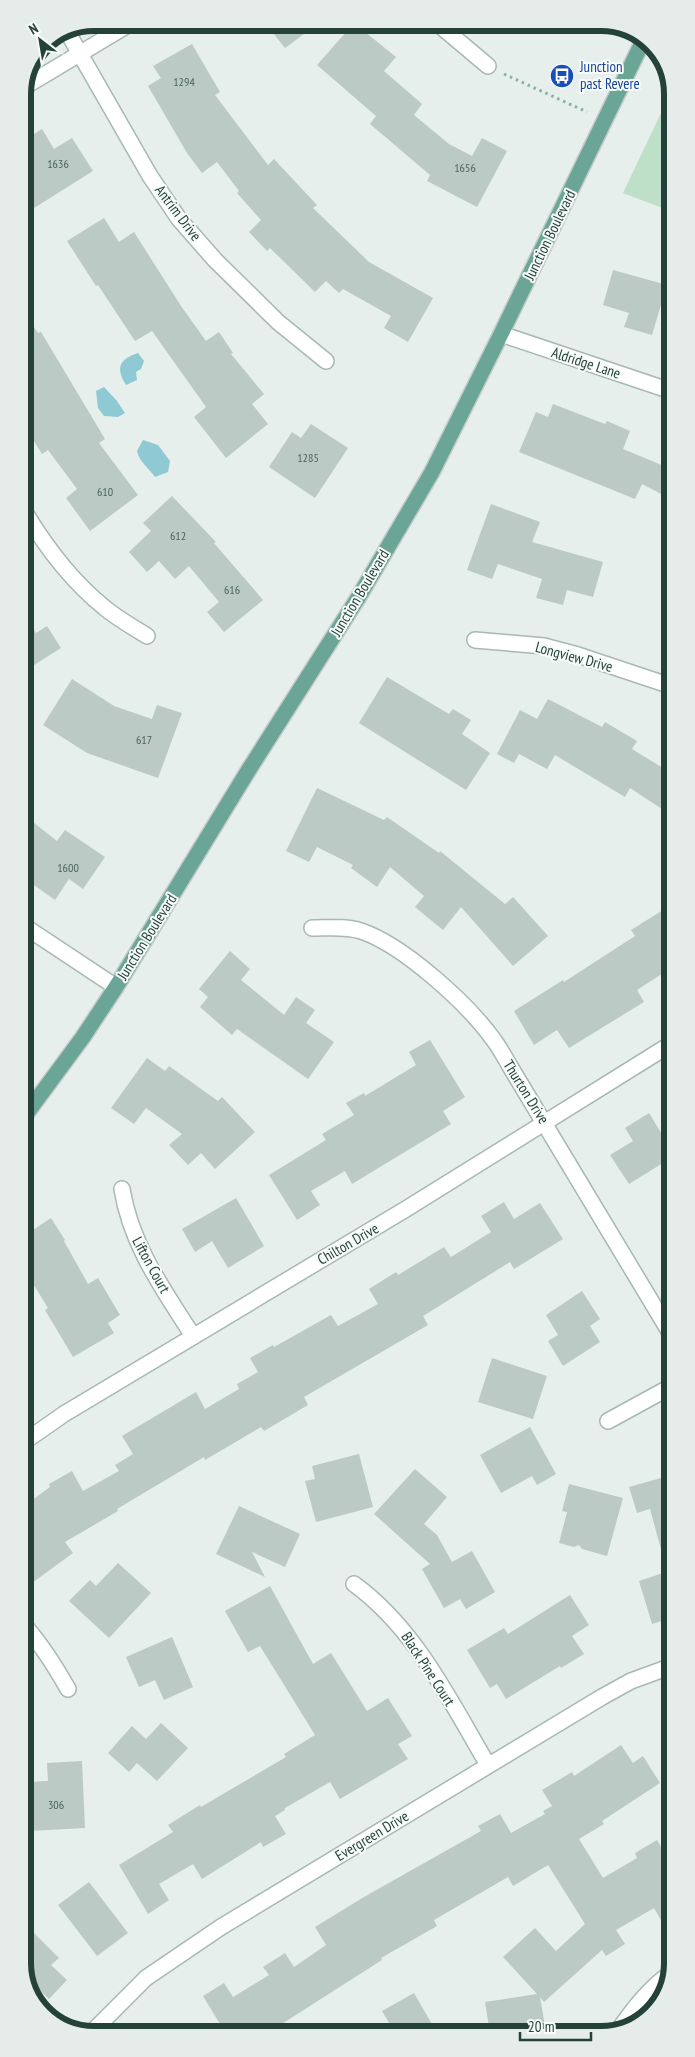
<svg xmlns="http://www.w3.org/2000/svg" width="695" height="2057" font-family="'PT Sans Narrow',sans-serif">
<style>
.green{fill:#bfe0c8}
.water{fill:#8ec9d4}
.building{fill:#bbcac4}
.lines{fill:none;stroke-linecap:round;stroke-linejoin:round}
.minor-casing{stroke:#a8b8b2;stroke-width:18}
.major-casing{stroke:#c2cac8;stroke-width:18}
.path{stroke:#86b3a5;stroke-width:3;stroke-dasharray:2.5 4;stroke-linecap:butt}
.minor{stroke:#fff;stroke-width:15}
.major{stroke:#6aa596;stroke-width:15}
.labels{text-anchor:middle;stroke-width:4;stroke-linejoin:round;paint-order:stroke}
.number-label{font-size:12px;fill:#4a645c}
.transit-label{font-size:15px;fill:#164399;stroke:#f7fbf9;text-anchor:start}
.street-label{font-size:15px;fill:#24423a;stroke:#f7fbf9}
.rim{fill:none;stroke:#24423a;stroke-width:6}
</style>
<rect width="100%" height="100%" fill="#e6efeb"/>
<!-- green -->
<path class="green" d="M 670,94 L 670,211 L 623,193 Z"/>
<!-- water -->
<path class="water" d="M 138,353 L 144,361 L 141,369 L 136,372 L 137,380 L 126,385 C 115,367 120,359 138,353 Z
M 104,387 L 117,401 L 125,413 L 118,417 L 104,416 L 98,408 L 96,391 Z
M 143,440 L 158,445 L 170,461 L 168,472 L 155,477 C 148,467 140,463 137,451 Z"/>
<!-- building -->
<path class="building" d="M 265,23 L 319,23 L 285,48 Z
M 354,23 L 396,57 L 384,71 L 422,104 L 414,115 L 449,144 L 472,156 L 482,138 L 507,151 L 477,207 L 427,181 L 430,175 L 370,124 L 376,116 L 317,65 Z
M 192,44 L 220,92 L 215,95 L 268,165 L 274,159 L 317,205 L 313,208 L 369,262 L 433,298 L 408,342 L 384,328 L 391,316 L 343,289 L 339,293 L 326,281 L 315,292 L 270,248 L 267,251 L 249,232 L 261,220 L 237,193 L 239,191 L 217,162 L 202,173 L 187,153 L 148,86 L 161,78 L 153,66 Z
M 42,129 L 54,149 L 72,138 L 93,171 L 23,215 L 23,141 Z
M 104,218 L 119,242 L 134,232 L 181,306 L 206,341 L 219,332 L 233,353 L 231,354 L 264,394 L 252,404 L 268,424 L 226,458 L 194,417 L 206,407 L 152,331 L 135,341 L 98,285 L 96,286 L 67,241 Z
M 613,270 L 667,285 L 652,335 L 624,327 L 629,313 L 603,305 Z
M 23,310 L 38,333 L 41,332 L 105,439 L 99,443 L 138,495 L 90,531 L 66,498 L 77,489 L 48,450 L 42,454 L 27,430 L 23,430 Z
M 553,404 L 605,424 L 607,421 L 630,431 L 623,449 L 671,469 L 671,499 L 642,484 L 635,499 L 519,452 L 536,412 L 548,417 Z
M 311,424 L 348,448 L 315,498 L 269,467 L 292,432 L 301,438 Z
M 172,496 L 216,542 L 214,543 L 263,600 L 224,632 L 207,612 L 219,602 L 189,566 L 175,579 L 159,561 L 147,572 L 129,552 L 151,531 L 143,523 Z
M 491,504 L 540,522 L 532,542 L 603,562 L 593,597 L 567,590 L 563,605 L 536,598 L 542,579 L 498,564 L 492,579 L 467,570 Z
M 23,613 L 36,633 L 47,626 L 61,648 L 23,672 Z
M 387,677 L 449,714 L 453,709 L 471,720 L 462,734 L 490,753 L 466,790 L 359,723 Z
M 72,679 L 114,706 L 152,719 L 157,705 L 182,713 L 158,778 L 87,753 L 43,725 Z
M 548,699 L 602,727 L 605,722 L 637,741 L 632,749 L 671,773 L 671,815 L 630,788 L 625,797 L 555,755 L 547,769 L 519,754 L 514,763 L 497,754 L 520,710 L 537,719 Z
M 317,788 L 384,820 L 387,817 L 439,853 L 440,851 L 505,904 L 513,897 L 548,936 L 513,966 L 461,907 L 443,930 L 415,907 L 424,896 L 390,867 L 377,887 L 351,868 L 353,865 L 317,847 L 309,862 L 286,851 Z
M 24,815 L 57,841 L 65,830 L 105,857 L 83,889 L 69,879 L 55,900 L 24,878 Z
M 671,905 L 671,968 L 637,990 L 644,1002 L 569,1048 L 557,1030 L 534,1045 L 514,1011 L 563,980 L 564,982 L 635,936 L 631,930 Z
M 230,951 L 250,969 L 241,980 L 284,1015 L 296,997 L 315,1010 L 306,1023 L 334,1042 L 308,1079 L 237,1029 L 232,1035 L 200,1007 L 208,997 L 199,989 Z
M 430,1040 L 465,1097 L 443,1111 L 451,1124 L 352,1184 L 345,1171 L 311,1191 L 320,1205 L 297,1220 L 269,1175 L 326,1140 L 322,1134 L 354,1115 L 346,1103 L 364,1093 L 365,1096 L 416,1065 L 409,1052 Z
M 147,1058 L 165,1071 L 169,1066 L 218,1101 L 222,1097 L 255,1132 L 215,1169 L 201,1153 L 188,1165 L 169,1145 L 182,1134 L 146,1108 L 134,1124 L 111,1108 Z
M 649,1113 L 671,1149 L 671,1158 L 629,1184 L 610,1155 L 633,1141 L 625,1128 Z
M 236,1198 L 264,1246 L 228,1268 L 212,1241 L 195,1252 L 182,1229 Z
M 504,1202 L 514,1219 L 540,1203 L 563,1239 L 514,1269 L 510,1262 L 423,1316 L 428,1325 L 304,1397 L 308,1405 L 264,1431 L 261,1427 L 205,1460 L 204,1457 L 117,1509 L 118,1511 L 65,1542 L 73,1553 L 32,1583 L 24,1573 L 24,1506 L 50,1487 L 49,1484 L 72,1471 L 83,1491 L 119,1471 L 115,1465 L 133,1454 L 122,1436 L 196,1392 L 205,1409 L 239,1389 L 237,1384 L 258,1372 L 250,1358 L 273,1345 L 274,1347 L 331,1315 L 338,1326 L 378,1304 L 369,1289 L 396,1272 L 398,1275 L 444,1247 L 451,1257 L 491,1232 L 481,1216 Z
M 51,1218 L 65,1240 L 64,1241 L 88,1284 L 98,1278 L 120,1315 L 108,1323 L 114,1333 L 73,1357 L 45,1310 L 48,1308 L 24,1269 L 24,1236 Z
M 582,1291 L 600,1319 L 590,1326 L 600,1342 L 563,1366 L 548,1341 L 558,1335 L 546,1315 Z
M 492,1358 L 547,1376 L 533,1419 L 478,1402 Z
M 530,1427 L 556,1474 L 537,1485 L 532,1476 L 501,1493 L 480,1455 Z
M 359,1454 L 373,1507 L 316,1522 L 305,1481 L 315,1479 L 312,1466 Z
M 415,1469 L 447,1497 L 424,1524 L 437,1535 L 452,1562 L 472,1551 L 495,1592 L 466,1609 L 460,1599 L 444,1608 L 422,1569 L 430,1564 L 374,1514 Z
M 668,1476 L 672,1488 L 672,1567 L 666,1568 L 650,1509 L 637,1513 L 629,1487 Z
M 569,1484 L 623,1498 L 607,1556 L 582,1549 L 579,1545 L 574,1547 L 559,1543 L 567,1512 L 562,1511 Z
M 239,1506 L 300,1534 L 285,1567 L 252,1552 L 265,1577 L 216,1554 Z
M 118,1563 L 151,1593 L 109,1638 L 69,1601 L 90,1580 L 96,1586 Z
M 672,1570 L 672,1618 L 652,1624 L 639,1581 Z
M 270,1586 L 313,1664 L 331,1653 L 367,1711 L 388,1698 L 412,1736 L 398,1744 L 408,1759 L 340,1799 L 330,1782 L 285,1808 L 285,1810 L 275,1816 L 286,1834 L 263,1847 L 261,1842 L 202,1879 L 193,1864 L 159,1884 L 169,1900 L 148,1914 L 119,1865 L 173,1832 L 168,1825 L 200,1805 L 201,1807 L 286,1757 L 284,1754 L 315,1735 L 260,1646 L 248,1652 L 225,1611 Z
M 570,1595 L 589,1625 L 572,1636 L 584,1654 L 561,1668 L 560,1666 L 506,1699 L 497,1684 L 490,1688 L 467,1650 L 504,1628 L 508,1634 Z
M 172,1637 L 193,1687 L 164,1700 L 155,1680 L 139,1687 L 126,1657 Z
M 161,1723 L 188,1748 L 157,1781 L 137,1763 L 129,1772 L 108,1753 L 132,1726 L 146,1739 Z
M 621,1745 L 633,1763 L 643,1756 L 660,1783 L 602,1821 L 604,1824 L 579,1839 L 603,1878 L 637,1858 L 635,1853 L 657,1840 L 672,1866 L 672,1939 L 654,1908 L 616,1930 L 625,1944 L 606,1956 L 602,1950 L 544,2002 L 540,1997 L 546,2032 L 490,2033 L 485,2002 L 537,1994 L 503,1957 L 535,1928 L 556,1951 L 585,1924 L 548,1865 L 513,1886 L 508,1877 L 434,1920 L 437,1926 L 381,1958 L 382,1960 L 266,2034 L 226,2034 L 203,1996 L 224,1983 L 233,1997 L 269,1975 L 263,1967 L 285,1953 L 294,1967 L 326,1945 L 315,1927 L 364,1897 L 481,1831 L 478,1826 L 500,1814 L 511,1833 L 545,1814 L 543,1811 L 552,1806 L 542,1790 L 572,1772 L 574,1776 Z
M 82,1761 L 85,1828 L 29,1831 L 26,1782 L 48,1781 L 47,1763 Z
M 89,1882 L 128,1933 L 97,1956 L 58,1905 Z
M 25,1924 L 59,1958 L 51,1965 L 67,1980 L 49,1999 L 25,1976 Z
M 414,1993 L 437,2033 L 395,2033 L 382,2011 Z"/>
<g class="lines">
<!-- minor casing -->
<g class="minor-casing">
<path id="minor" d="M 437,23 L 488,66
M 68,33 L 150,176 L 179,219 L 215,260 L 278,322 L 326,361
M 24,87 L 131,23
M 501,334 L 671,391
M 23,509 C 45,546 71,581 105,608 C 118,619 133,627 147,636
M 475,640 L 544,646 L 578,655 L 671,686
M 24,926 L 116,987
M 312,928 C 328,928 346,926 361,931 C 403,945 467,1003 493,1039 C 500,1048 505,1058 511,1068 L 672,1336
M 122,1189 C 131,1245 163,1289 193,1336
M 608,1421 L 672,1386
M 24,1442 L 64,1414 L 406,1209 L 671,1044
M 354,1584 C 416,1629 450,1701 488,1765
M 24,1625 C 42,1645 55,1666 68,1689
M 620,2028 C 634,2008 648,1990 668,1975
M 90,2034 L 146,1978 L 221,1927 L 602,1697 L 631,1681 L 672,1666"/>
</g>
<!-- major casing -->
<g class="major-casing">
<path id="major" d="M 24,1117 L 83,1037 L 116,987 L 248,771 L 358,598 L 432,472 L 501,334 L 644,39"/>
</g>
<!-- path -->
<path class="path" d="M 504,74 L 587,112"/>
<!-- minor -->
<use href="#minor" class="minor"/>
<!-- major -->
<use href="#major" class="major"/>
</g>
<!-- icons -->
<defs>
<g id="bus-disc" transform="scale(1.25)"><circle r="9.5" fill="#1a4fb4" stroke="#f7fbf9"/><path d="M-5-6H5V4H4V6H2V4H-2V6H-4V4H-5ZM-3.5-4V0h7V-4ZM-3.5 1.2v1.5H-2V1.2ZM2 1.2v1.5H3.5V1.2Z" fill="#fff"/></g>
</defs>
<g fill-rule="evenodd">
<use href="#bus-disc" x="562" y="76"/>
</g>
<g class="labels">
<!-- number labels -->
<g class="number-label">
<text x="184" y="86">1294</text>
<text x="58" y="168">1636</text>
<text x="465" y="172">1656</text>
<text x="308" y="462">1285</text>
<text x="105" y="496">610</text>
<text x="178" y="540">612</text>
<text x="232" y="594">616</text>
<text x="144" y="744">617</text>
<text x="68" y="872">1600</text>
<text x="56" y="1809">306</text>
</g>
<!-- transit labels -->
<g class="transit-label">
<text x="580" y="72">Junction<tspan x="580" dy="17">past Revere</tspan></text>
</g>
<!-- street labels -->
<g class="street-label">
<text transform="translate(178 213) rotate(53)" y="5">Antrim Drive</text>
<text transform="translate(550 235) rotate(-64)" y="5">Junction Boulevard</text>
<text transform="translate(586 363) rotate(18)" y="5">Aldridge Lane</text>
<text transform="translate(360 593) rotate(-59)" y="5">Junction Boulevard</text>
<text transform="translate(574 657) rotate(15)" y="5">Longview Drive</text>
<text transform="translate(147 937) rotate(-58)" y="5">Junction Boulevard</text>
<text transform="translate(526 1092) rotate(58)" y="5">Thurton Drive</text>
<text transform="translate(348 1244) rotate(-30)" y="5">Chilton Drive</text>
<text transform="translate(151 1265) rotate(61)" y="5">Lifton Court</text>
<text transform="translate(428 1669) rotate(57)" y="5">Black Pine Court</text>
<text transform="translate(372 1836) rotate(-31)" y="5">Evergreen Drive</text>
</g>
</g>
<!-- crop -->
<path d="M0 0H695V2057H0ZM94 31H601A63 63 0 0 1 664 94V1963A63 63 0 0 1 601 2026H94A63 63 0 0 1 31 1963V94A63 63 0 0 1 94 31Z" fill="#e6ecea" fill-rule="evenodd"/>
<path class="rim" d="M94 31H601A63 63 0 0 1 664 94V1963A63 63 0 0 1 601 2026H94A63 63 0 0 1 31 1963V94A63 63 0 0 1 94 31Z"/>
<!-- north arrow -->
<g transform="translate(40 40) rotate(329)" stroke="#f7fbf9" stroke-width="4" paint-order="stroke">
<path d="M0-4L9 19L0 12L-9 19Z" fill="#24423a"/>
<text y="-8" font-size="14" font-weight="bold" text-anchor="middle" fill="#24423a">N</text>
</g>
<!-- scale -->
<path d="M520 2032v8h71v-8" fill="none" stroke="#24423a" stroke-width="2.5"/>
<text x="528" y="2032" font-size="15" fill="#24423a" stroke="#f7fbf9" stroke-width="4" paint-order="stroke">20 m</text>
</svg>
